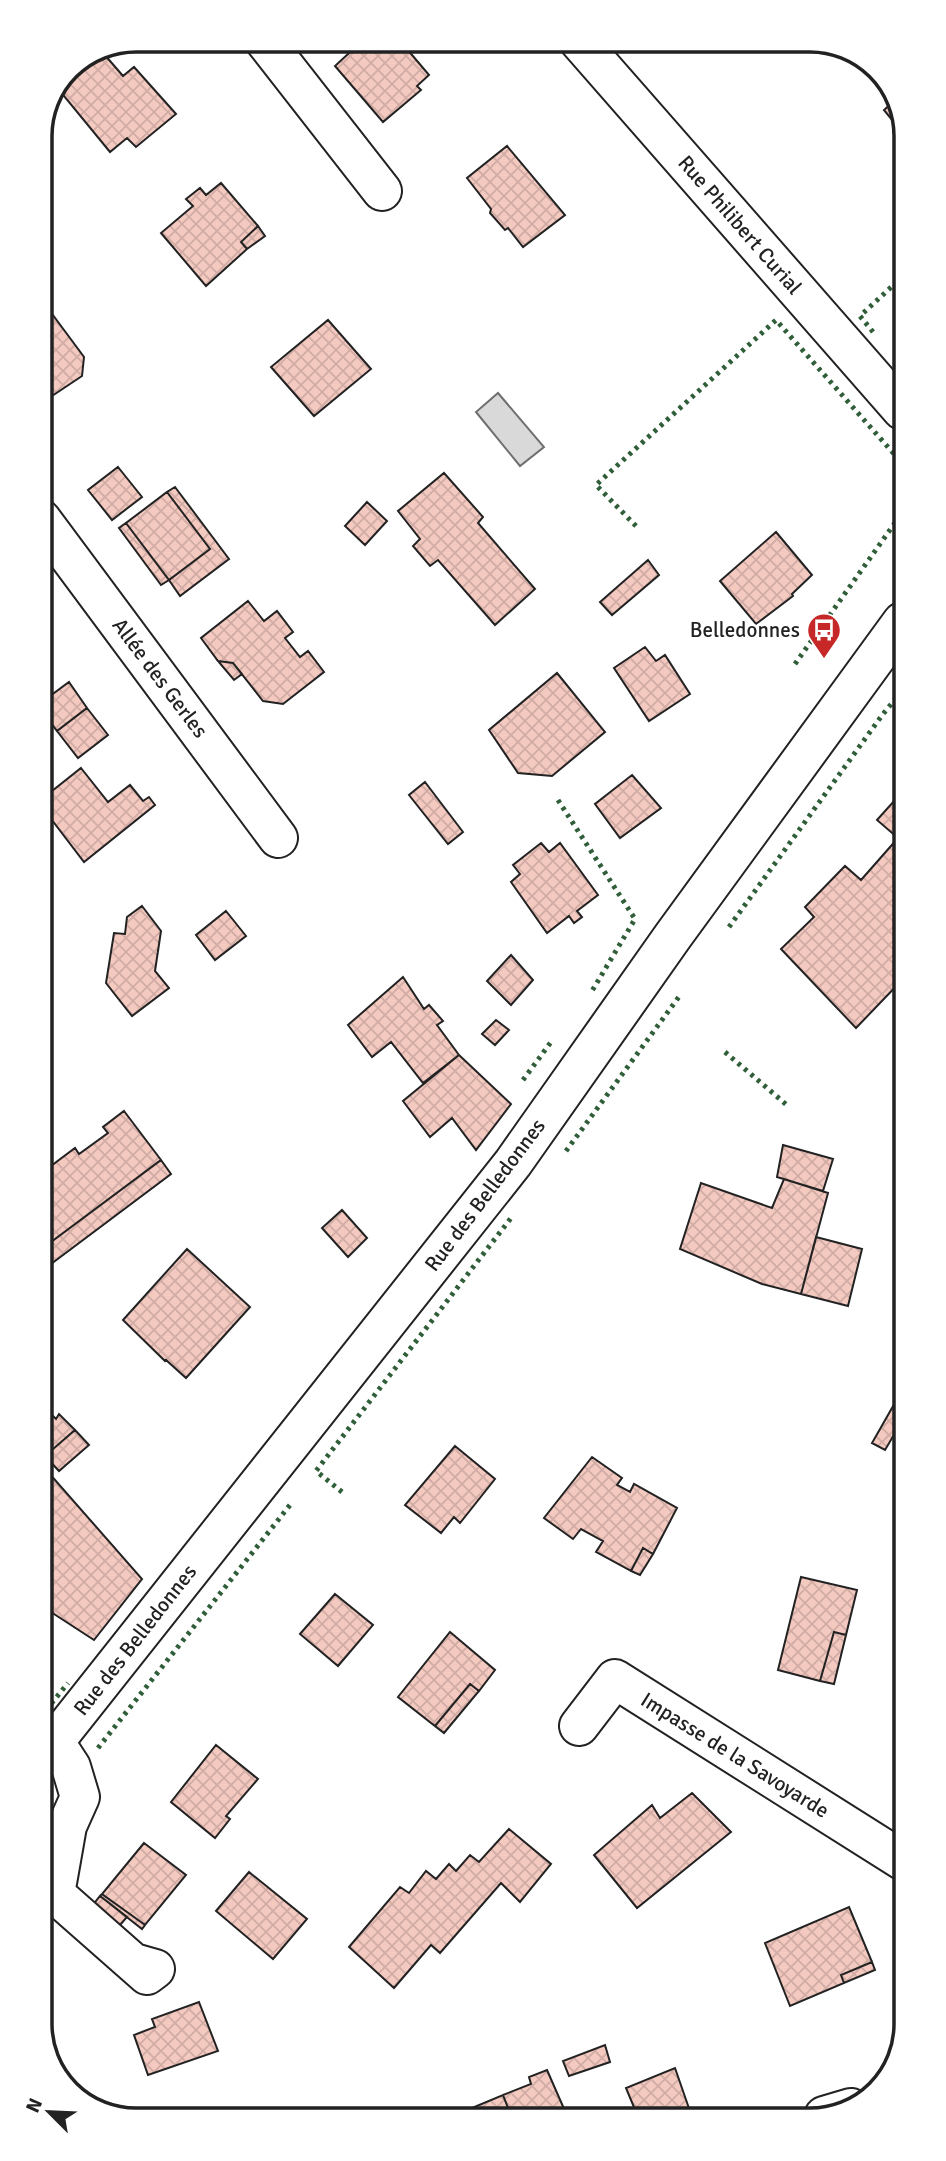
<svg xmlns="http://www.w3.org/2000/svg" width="946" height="2161" font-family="Signika,sans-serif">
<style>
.water{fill:#d9d9d9;stroke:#6f6f6f;stroke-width:2}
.building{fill:url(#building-cross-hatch);stroke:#222;stroke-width:2}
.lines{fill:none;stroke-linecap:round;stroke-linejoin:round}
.street-casing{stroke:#222;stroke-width:42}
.secondary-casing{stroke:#222;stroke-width:42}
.street{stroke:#fff;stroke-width:38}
.secondary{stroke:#fff;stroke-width:38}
.hedge{stroke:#2f5e38;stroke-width:5;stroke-dasharray:3.5 5;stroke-linecap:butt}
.labels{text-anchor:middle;stroke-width:5;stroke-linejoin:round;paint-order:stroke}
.street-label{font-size:21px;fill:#222;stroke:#fff}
.poi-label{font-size:21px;fill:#222;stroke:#fff;text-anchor:end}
.rim{fill:none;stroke:#222;stroke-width:3.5}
</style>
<defs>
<pattern id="building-cross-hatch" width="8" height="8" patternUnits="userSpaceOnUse" patternTransform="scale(1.75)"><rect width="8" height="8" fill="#f3c9c0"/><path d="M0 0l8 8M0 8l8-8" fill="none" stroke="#d0aca5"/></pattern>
</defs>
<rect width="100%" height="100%" fill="#fff"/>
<!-- water -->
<path class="water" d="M 498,393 L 544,447 L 520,466 L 476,412 Z"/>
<!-- building -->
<path class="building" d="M 363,40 L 403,40 L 401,42 L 429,75 L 417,86 L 421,90 L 383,122 L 335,66 Z
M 104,54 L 123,76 L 134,67 L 176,114 L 136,147 L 127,138 L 110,152 L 59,90 Z
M 896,99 L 901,106 L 901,131 L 884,110 Z
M 507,146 L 565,215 L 523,247 L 508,228 L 505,230 L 490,213 L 491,209 L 467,178 Z
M 221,183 L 258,226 L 241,242 L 247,249 L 206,286 L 161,233 L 193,206 L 186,199 L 200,188 L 206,195 Z
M 258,226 L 265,236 L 247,249 L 241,242 Z
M 44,303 L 84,357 L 82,376 L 49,398 L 41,388 L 41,374 L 43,373 L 41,371 L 41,305 Z
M 328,320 L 371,369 L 314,416 L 271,367 Z
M 118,467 L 142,497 L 112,520 L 88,490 Z
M 444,473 L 483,517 L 478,523 L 535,589 L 495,625 L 438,560 L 430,566 L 413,546 L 420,539 L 398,511 Z
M 175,487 L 229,559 L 180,596 L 169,580 L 210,549 L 167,492 Z
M 167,492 L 210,549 L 169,580 L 126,523 Z
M 367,502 L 387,521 L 365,545 L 345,526 Z
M 126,523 L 169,580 L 161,585 L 119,528 Z
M 776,532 L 812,575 L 792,594 L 793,596 L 756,624 L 720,581 Z
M 648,560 L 659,575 L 612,615 L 600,602 Z
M 248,601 L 264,621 L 277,611 L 293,632 L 285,638 L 300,657 L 308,651 L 324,672 L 283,704 L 263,701 L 233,663 L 218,661 L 201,638 Z
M 645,647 L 656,661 L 665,655 L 690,694 L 649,721 L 614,668 Z
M 218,661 L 233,663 L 242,674 L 234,680 Z
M 557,673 L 605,732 L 552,776 L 518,773 L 489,730 Z
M 69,682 L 87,708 L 57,731 L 42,711 L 42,702 Z
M 87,708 L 108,735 L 78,758 L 57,731 Z
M 81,768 L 108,802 L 130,785 L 143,801 L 149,797 L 155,805 L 84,862 L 42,807 L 42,799 Z
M 632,775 L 661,808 L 620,838 L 595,804 Z
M 425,782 L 463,832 L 448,844 L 409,795 Z
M 903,791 L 903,979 L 856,1028 L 781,949 L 814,917 L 805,907 L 845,866 L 861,880 L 898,838 L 877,820 Z
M 541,843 L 549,852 L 560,843 L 598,895 L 577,911 L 582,917 L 574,923 L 569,916 L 547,933 L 511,882 L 520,874 L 513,865 Z
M 142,906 L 161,931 L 155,971 L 169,988 L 132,1016 L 106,983 L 114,933 L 125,934 L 127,917 Z
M 226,911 L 246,936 L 215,960 L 196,935 Z
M 511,955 L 533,980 L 511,1005 L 487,981 Z
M 403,977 L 424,1009 L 429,1005 L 443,1021 L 437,1025 L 459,1055 L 423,1083 L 391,1042 L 372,1057 L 348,1025 Z
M 496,1020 L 509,1030 L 495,1045 L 482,1034 Z
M 459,1055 L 511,1104 L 476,1150 L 452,1118 L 430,1137 L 403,1101 Z
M 124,1111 L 161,1160 L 43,1248 L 43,1172 L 75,1148 L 79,1154 L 108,1133 L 103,1127 Z
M 783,1145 L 833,1159 L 823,1191 L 777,1177 Z
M 161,1160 L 171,1174 L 43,1270 L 43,1248 Z
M 784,1179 L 828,1193 L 801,1294 L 762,1284 L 680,1249 L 701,1183 L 772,1208 Z
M 342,1210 L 367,1238 L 348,1257 L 322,1228 Z
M 816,1237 L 862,1249 L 848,1306 L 801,1294 Z
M 187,1249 L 250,1307 L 186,1378 L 166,1360 L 165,1361 L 123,1320 Z
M 896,1401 L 904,1406 L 904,1418 L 885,1450 L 872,1443 Z
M 44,1407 L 56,1419 L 59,1414 L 75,1430 L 45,1456 L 44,1454 Z
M 75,1430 L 89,1445 L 59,1471 L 45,1456 Z
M 455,1446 L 495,1479 L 460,1523 L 454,1517 L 441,1533 L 405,1505 Z
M 592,1457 L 622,1478 L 617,1485 L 630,1492 L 634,1484 L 677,1508 L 653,1554 L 643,1548 L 631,1571 L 596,1552 L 603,1541 L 581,1529 L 573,1539 L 544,1518 Z
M 48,1472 L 142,1579 L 94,1640 L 51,1612 L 44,1604 L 44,1476 Z
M 643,1548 L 653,1554 L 640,1575 L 631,1571 Z
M 801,1577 L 857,1590 L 846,1635 L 834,1632 L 820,1681 L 778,1670 Z
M 335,1594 L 373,1625 L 338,1666 L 300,1634 Z
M 450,1632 L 495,1670 L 479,1691 L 470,1684 L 435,1726 L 398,1697 Z
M 834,1632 L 846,1635 L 834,1684 L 820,1681 Z
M 470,1684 L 479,1691 L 444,1733 L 435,1726 Z
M 216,1745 L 258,1779 L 226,1816 L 230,1819 L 215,1838 L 171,1802 Z
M 692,1793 L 731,1832 L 637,1908 L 594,1855 L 652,1805 L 660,1818 Z
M 509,1829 L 551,1864 L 520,1902 L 501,1883 L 440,1953 L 431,1945 L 394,1988 L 349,1947 L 400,1887 L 409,1893 L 426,1871 L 436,1879 L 449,1864 L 456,1871 L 470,1855 L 479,1862 Z
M 144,1843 L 186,1875 L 145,1925 L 102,1894 Z
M 249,1872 L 307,1919 L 273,1959 L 216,1911 Z
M 102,1894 L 145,1925 L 142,1929 L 100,1896 Z
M 100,1896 L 127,1917 L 114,1932 L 88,1911 Z
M 849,1907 L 872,1962 L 841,1975 L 844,1983 L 790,2006 L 765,1943 Z
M 872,1962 L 875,1970 L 844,1983 L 841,1975 Z
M 199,2002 L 218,2051 L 148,2075 L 134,2035 L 155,2027 L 152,2019 Z
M 605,2045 L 610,2062 L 569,2076 L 563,2061 Z
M 675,2068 L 692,2117 L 638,2117 L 626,2088 Z
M 547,2070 L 565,2111 L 548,2118 L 512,2118 L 503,2095 L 531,2084 L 529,2077 Z
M 503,2095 L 512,2118 L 448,2118 Z"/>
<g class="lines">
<!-- street casing -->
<g class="street-casing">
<path id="street" d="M 264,40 L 382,191
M 578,40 L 902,410
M 41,519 L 278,838
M 579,1726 L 615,1679 L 905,1862
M 54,1741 L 71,1767 L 80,1797 L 67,1826 L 55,1894 L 147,1975 L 155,1969 L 134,1963
M 824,2116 L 851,2108"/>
</g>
<!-- secondary casing -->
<g class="secondary-casing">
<path id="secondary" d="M 44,1749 L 59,1736 L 513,1163 L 673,936 L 902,622"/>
</g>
<!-- street -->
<use href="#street" class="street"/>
<!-- secondary -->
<use href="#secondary" class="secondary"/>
<!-- hedge -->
<path class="hedge" d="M 873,332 L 860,316 L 901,278
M 636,526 L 596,485 L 776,320 L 902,463
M 795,664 L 902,513
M 558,800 L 635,919 L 592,991
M 729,927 L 883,714 L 902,691
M 725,1052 L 788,1106
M 523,1080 L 551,1042
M 566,1151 L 681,994
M 342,1492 L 316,1471 L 511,1218
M 46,1710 L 68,1683
M 98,1748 L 290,1505
M 45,1818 L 55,1804"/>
</g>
<!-- icons -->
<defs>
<g id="bus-pin" transform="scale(1.75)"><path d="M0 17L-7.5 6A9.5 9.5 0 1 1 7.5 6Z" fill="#c62828" stroke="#fff"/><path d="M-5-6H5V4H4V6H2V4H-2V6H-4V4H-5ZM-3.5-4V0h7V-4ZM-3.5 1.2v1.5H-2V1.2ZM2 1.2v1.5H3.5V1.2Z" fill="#fff"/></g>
</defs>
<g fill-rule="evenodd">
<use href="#bus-pin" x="824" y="630"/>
</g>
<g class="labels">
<!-- street labels -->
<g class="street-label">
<text transform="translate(740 225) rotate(49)" y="7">Rue Philibert Curial</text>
<text transform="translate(160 678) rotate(53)" y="7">Allée des Gerles</text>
<text transform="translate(485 1195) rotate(-53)" y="7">Rue des Belledonnes</text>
<text transform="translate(135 1640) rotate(-52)" y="7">Rue des Belledonnes</text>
<text transform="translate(735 1755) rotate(32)" y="7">Impasse de la Savoyarde</text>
</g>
<!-- poi labels -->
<g class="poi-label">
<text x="800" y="637">Belledonnes</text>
</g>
</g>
<!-- crop -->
<path d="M0 0H946V2161H0ZM136 52H810A84 84 0 0 1 894 136V2024A84 84 0 0 1 810 2108H136A84 84 0 0 1 52 2024V136A84 84 0 0 1 136 52Z" fill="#fff" fill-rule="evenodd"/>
<path class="rim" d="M136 52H810A84 84 0 0 1 894 136V2024A84 84 0 0 1 810 2108H136A84 84 0 0 1 52 2024V136A84 84 0 0 1 136 52Z"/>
<!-- north arrow -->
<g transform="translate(49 2112) rotate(294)" stroke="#ffffff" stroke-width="5" paint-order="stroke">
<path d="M0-5L12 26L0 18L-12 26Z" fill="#222222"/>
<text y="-10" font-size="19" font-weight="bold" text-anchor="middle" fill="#222222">N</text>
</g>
</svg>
